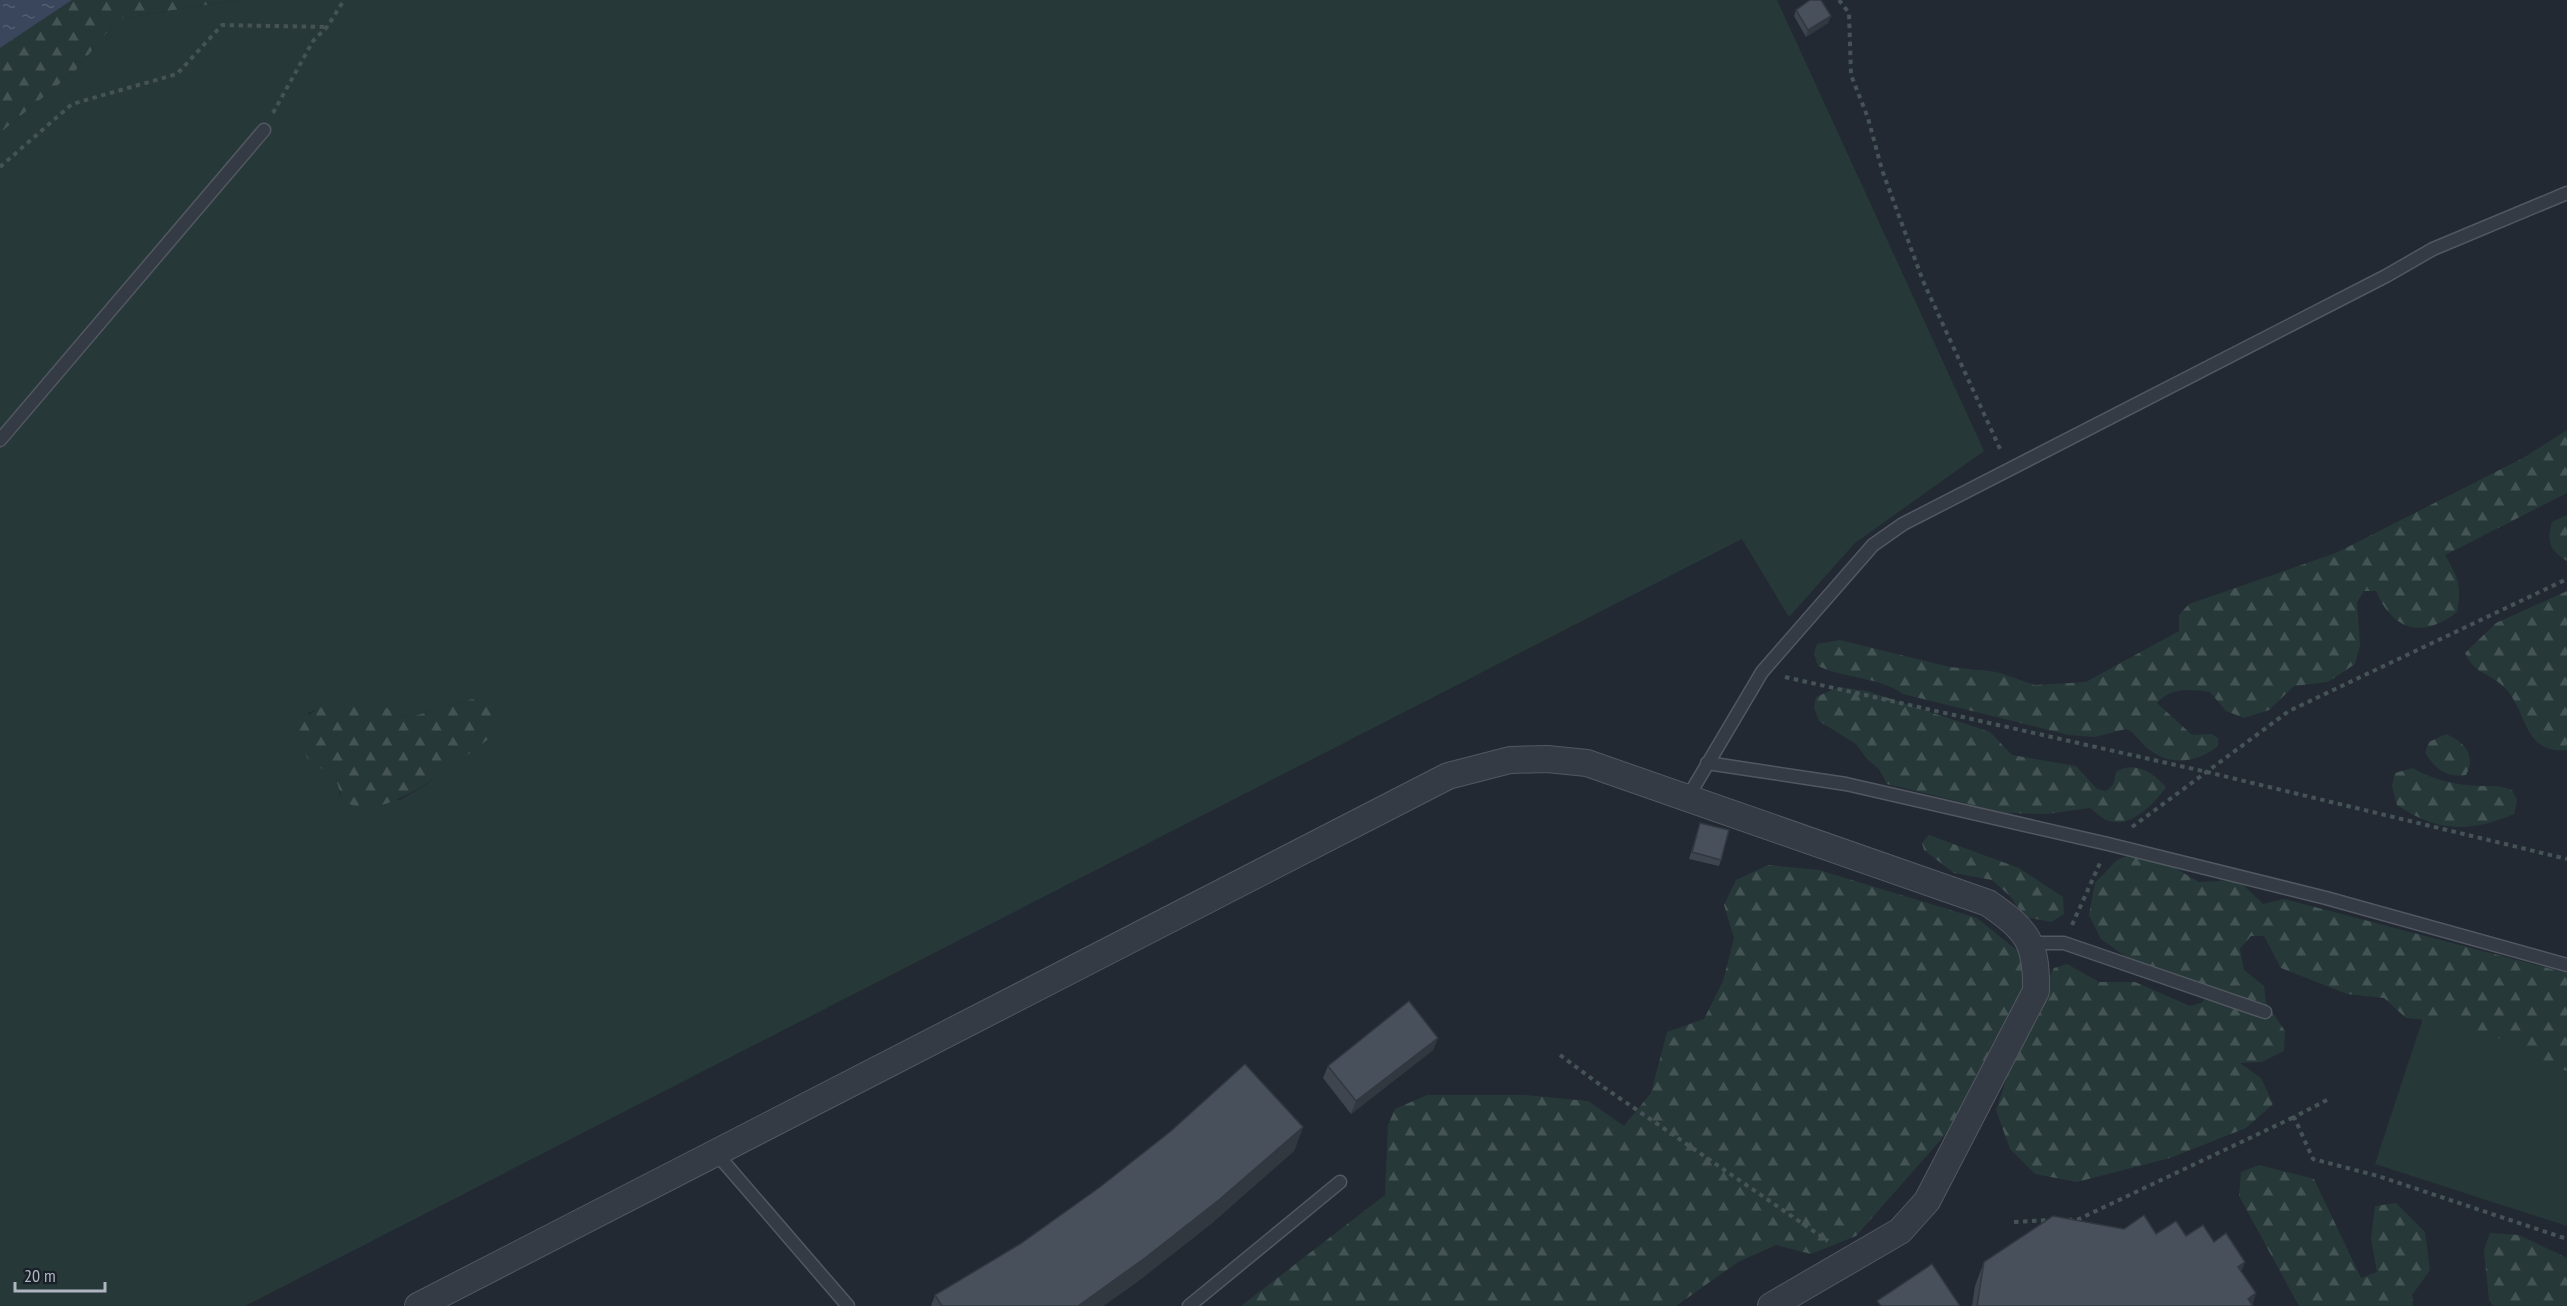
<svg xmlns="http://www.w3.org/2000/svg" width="2567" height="1306" font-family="'PT Sans Narrow',sans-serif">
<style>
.green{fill:#273838;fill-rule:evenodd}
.forest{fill:url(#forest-firs)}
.water{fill:url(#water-ripples)}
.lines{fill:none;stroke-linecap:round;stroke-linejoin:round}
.service-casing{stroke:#525862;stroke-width:15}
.minor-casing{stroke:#525862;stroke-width:28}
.path{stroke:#455356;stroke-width:4;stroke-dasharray:4.5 4.5;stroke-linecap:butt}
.service{stroke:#353b44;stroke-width:12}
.minor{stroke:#353b44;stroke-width:26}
.wall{fill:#3e454f}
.shaded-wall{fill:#323840}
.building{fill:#48505c;stroke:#323840;stroke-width:1.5}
</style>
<defs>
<pattern id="forest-firs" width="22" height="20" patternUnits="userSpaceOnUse" patternTransform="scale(1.5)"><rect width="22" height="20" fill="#273838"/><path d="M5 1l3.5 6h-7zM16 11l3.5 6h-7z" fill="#445353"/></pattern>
<pattern id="water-ripples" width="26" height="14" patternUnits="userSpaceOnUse" patternTransform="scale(1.5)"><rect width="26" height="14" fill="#39465b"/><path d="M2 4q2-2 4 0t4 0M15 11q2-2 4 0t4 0" fill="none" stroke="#535e71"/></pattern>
</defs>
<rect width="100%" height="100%" fill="#222933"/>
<!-- green -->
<path class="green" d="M 237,0 L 1777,0 L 1984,451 L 1855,543 L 1789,617 L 1742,539 L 245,1306 L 0,1306 L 0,133 L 76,70 L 118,19 ZM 472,699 L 494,735 L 428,783 L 400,800 L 340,795 L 336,779 L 308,713 C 350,696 366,699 407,718 Z
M 2425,1012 L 2567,1059 L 2567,1226 L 2375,1164 Z"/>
<!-- forest -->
<path class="forest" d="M 72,0 L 237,0 L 118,19 L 76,70 L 0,133 L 0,48 Z
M 2567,430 L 2567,493 L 2445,555 C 2458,578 2462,585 2457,612 C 2423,639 2393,631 2376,591 L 2364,591 L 2357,602 L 2360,645 L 2355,664 L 2328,682 L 2294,686 L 2269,710 L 2244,718 L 2226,711 L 2210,692 C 2190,689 2171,687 2157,703 L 2192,735 L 2211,734 L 2218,738 L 2218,746 C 2197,763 2169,767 2146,747 C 2139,741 2135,732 2126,729 L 2095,737 L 2069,735 L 1903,694 C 1880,677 1846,679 1818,666 L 1814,654 L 1817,644 L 1840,640 L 1950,667 L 1997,672 L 2035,685 L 2086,682 L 2179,631 L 2179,615 L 2189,604 L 2336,553 L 2523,458 Z
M 2567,515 L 2567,561 C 2550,551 2546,541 2552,522 Z
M 2567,591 L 2567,750 C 2523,754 2528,713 2506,689 C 2489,671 2477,677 2465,653 L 2496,623 Z
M 1839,687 L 1867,691 L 1990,732 L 2012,755 L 2076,766 L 2097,789 L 2106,791 L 2113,785 L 2116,772 C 2135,760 2153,773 2166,787 C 2154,804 2130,830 2106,820 C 2101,817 2095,812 2090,808 L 2047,814 L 2006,813 L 1887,784 L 1879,769 L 1867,759 L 1856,744 L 1819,721 L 1814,707 L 1816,697 Z
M 472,699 C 493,706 496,713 494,735 C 465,756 389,821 352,805 C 341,801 339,789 336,779 L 307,758 L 298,727 C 315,702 345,698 373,703 C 384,705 397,714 407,718 Z
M 2446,734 C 2463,741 2477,755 2466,775 C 2446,778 2436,769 2425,753 L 2429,742 Z
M 2413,768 C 2433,780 2456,785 2480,786 C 2493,786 2500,785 2512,790 L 2517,800 L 2514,814 C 2470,833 2437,832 2397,805 L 2392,786 L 2395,773 Z
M 1929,835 L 2019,868 L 2063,897 L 2064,914 L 2051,922 L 2025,917 L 2010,896 L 1992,880 L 1954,873 L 1924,850 L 1922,843 Z
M 2137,852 L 2168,864 L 2199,882 L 2238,880 L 2263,904 L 2284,899 L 2567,973 L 2567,1071 L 2524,1056 L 2510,1042 L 2452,1022 L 2406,1018 L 2384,998 L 2347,994 L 2281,968 L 2264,936 L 2251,936 L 2240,949 L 2244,970 L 2264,986 L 2266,1003 L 2285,1031 L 2284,1051 L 2262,1062 L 2240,1063 L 2261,1078 L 2273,1104 L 2246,1128 L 2170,1158 L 2077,1182 L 2035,1174 L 2010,1149 L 1996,1110 L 2023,1029 L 2054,968 L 2067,964 L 2099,982 L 2135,982 L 2190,1006 L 2201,1003 L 2209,996 L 2125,956 L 2101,939 L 2089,915 L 2095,883 L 2117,860 Z
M 1768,865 L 1819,870 L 1977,918 L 2024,956 L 2024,992 L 1966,1111 L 1856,1236 L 1811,1254 L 1776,1245 L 1738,1262 L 1676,1306 L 1241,1306 L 1385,1195 L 1388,1125 L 1395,1109 L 1427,1095 L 1525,1095 L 1588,1101 L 1624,1126 L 1651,1093 L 1667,1032 L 1704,1019 L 1723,981 L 1734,938 L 1724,905 L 1736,880 Z
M 2259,1165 L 2314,1179 L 2361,1278 L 2377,1272 L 2371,1239 L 2375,1206 L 2396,1203 L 2425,1232 L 2430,1270 L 2412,1295 L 2413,1306 L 2299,1306 L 2239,1196 L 2241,1172 Z
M 2490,1233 L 2519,1235 L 2567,1258 L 2567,1306 L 2493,1306 L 2489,1300 L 2484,1251 Z"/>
<!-- water -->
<path class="water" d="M 0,0 L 72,0 L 0,48 Z"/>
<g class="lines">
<!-- service casing -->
<g class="service-casing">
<path id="service" d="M 0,440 L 264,130
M 1707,763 L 1846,784 L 2108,844 L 2326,898 L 2567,965
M 1688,797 L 1762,672 L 1873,545 L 1903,524 L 2386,276 L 2433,249 L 2567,193
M 2030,943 L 2064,943 L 2265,1012
M 716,1153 L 848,1306
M 1189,1306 L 1340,1182"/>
</g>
<!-- minor casing -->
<g class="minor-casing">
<path id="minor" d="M 418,1306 L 1448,776 L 1510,760 L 1547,759 L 1587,763 L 1988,903 C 2027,930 2037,942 2036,991 L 1927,1201 L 1900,1231 L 1771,1306"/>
</g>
<!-- path -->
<path class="path" d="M 1839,0 L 1849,13 L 1851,75 L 1868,118 L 1882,170 L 1923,281 L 2001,451
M 273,113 L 313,41 L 327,27 L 344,0
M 0,167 L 72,104 L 177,74 L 222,25 L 327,27
M 1785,677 L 2207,772 L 2567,859
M 2132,827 L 2289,711 L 2567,579
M 2072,925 L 2100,863
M 1560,1055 L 1599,1084 L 1828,1241
M 2327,1100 L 2294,1117 L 2313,1159 L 2378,1176 L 2567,1239
M 2068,1220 L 2079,1219 L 2294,1117
M 2014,1222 L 2049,1220"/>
<!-- service -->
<use href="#service" class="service"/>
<!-- minor -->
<use href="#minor" class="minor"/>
</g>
<!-- wall -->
<path class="wall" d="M 1796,10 L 1828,23 L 1806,37 L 1794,16 Z
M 1700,823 L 1721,860 L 1719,866 L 1689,859 Z
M 1438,1038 L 1433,1050 L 1351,1114 L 1323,1078 L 1328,1066 Z
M 1303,1127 L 1294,1151 L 1212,1223 L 1137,1282 L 1103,1306 L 931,1306 L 935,1295 Z
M 2156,1234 L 2186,1236 L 2214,1242 L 2242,1272 L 2256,1293 L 2252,1305 L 2253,1306 L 1972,1306 L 1975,1286 L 1984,1262 Z"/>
<!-- shaded-wall -->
<path class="shaded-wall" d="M 1831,16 L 1828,23 L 1806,37 L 1808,30 Z
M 1438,1038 L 1433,1050 L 1351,1114 L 1356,1101 Z
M 1303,1127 L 1294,1151 L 1212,1223 L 1137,1282 L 1103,1306 L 1078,1306 Z
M 2245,1262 L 2237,1285 L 2238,1267 Z
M 2256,1293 L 2251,1306 L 2248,1299 Z"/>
<!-- building -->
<path class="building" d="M 1810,0 L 1821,0 L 1831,16 L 1808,30 L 1796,10 Z
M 1700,823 L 1729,830 L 1721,860 L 1692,852 Z
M 1409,1001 L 1438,1038 L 1356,1101 L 1328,1066 Z
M 1245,1064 L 1303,1127 L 1220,1199 L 1145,1258 L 1078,1306 L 942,1306 L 935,1295 L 1020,1244 L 1100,1187 L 1171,1131 Z
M 2144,1215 L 2156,1234 L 2176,1221 L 2186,1236 L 2203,1225 L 2214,1242 L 2226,1233 L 2245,1262 L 2238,1267 L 2256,1293 L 2248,1299 L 2253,1306 L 1977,1306 L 1984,1262 L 2053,1216 L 2124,1229 Z
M 1932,1264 L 1960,1306 L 1881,1306 L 1877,1301 Z"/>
<!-- scale -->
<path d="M15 1282v9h90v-9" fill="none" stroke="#afb5c1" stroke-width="3"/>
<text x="24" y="1282" font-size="18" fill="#afb5c1" stroke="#1a2028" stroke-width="4.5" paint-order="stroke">20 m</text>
</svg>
